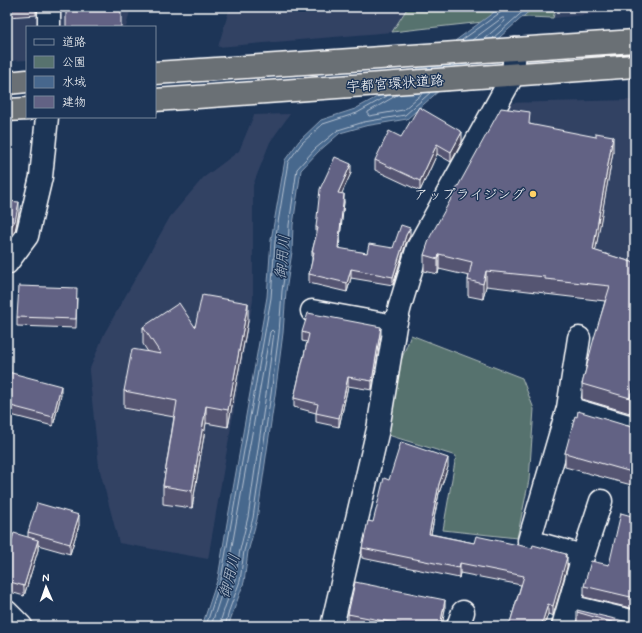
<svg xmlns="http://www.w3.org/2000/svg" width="642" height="633" font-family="Mynerve,'Klee One',sans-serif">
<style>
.built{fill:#324264}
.green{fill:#57726e;stroke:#abb8b6}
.water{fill:#47678d;stroke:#91a4bb}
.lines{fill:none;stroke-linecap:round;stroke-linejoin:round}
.shore{stroke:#b5c2d1;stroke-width:1}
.street-casing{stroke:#fff;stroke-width:25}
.highway-casing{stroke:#fff;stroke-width:25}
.street{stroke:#1d3557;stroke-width:22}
.highway{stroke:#6b6f75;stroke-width:22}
.wall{fill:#545472;stroke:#fff}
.shaded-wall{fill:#45455c;stroke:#fff}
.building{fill:#626284;stroke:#fff}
.poi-dot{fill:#ffd166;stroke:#1d3557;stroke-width:1.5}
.labels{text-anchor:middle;stroke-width:3;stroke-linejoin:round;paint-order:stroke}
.street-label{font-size:14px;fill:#fff;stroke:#1d3557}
.poi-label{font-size:14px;fill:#fff;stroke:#1d3557;text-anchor:end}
.water-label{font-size:15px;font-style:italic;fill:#b5c2d1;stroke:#1d3557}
</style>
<rect width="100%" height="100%" fill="#1d3557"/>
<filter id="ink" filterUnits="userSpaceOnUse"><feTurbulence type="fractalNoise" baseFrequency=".025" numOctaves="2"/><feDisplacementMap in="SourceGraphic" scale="8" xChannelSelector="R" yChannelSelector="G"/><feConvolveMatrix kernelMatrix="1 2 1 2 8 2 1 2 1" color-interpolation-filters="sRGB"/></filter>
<g filter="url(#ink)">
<!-- built -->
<path class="built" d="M 7,7 L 131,7 L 126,27 L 27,27 L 27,60 L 7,61 Z
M 230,7 L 408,7 L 392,32 L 218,47 Z
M 556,7 L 635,7 L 635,10 L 553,18 Z
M 635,100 L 635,277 L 430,236 L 502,103 Z
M 290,114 L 270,142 L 253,185 L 253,300 L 208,559 L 119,543 L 99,467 L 89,371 L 104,334 L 170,217 L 203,178 L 239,151 L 254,115 Z"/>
<!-- green -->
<path class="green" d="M 408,7 L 556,7 L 553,18 L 528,17 L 392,32 Z
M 411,335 L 522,378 L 534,409 L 529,480 L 517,538 L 443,530 L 456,456 L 388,435 L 398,368 Z"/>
<!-- water -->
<path class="water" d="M 501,7 L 534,7 L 407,119 L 365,126 L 340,133 L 318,152 L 301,170 L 293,225 L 292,252 L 286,291 L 283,333 L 275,395 L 257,519 L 248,552 L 244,582 L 228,626 L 202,626 L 218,578 L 227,523 L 267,297 L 271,240 L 285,160 L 299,141 L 321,120 L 355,109 L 386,92 Z"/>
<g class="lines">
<!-- shore -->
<path class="shore" d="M 492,39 L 528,7
M 462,40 L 501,12 L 503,10 L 503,7
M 472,40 L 502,18 L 504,18 L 505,21 L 484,39
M 397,95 L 368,112 L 368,115 L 369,116 L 403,110 L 423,93
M 206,626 L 221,579 L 231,524 L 271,298 L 275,241 L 288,162 L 302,143 L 323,124 L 357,113 L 387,96
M 211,626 L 226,580 L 270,332 L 272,330 L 274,332 L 266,394 L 248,517 L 240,550 L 235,579 L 225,607 L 219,626
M 225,626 L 230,608 L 240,581 L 244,551 L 253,518 L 271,394 L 279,333 L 282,291 L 288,251 L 289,225 L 297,169 L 315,149 L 338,130 L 364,122 L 405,115 L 431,92"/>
<!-- street casing -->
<g class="street-casing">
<path id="street" d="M 49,27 L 49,7
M 7,263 L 27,236 L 41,177 L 47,117
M 312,311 L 395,326
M 568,408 L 579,338
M 583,556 L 601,501
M 569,606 L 635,622
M 7,612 L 21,626
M 332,626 L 378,429 L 395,326 L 400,306 L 418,247 L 513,75 L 515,49
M 458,626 L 463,612
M 563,626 L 583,556 L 529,541 L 568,408 L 635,428"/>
</g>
<!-- highway casing -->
<g class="highway-casing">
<path id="highway" d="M 155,73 L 635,41
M 7,83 L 27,81
M 155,100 L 635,66
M 7,110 L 27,109"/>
</g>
<!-- street -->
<use href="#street" class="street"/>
<!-- highway -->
<use href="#highway" class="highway"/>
</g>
<!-- wall -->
<path class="wall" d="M 7,7 L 36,7 L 36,15 L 7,17 Z
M 530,124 L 613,152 L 595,251 L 635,263 L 635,393 L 630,413 L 582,399 L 582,384 L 605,301 L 545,294 L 545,293 L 486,286 L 483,299 L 468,296 L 468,280 L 469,276 L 439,269 L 438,274 L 424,271 L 424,255 Z
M 401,137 L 462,142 L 451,162 L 437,154 L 420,191 L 375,170 L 375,160 Z
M 351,173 L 341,193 L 344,202 L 338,249 L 367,253 L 393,248 L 410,236 L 406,243 L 393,285 L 351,278 L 347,292 L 309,283 L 309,274 L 312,261 L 312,252 L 316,236 L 316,227 Z
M 7,201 L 19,212 L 15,231 L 8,241 L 7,241 Z
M 77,298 L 76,328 L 17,326 L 17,317 Z
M 248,321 L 228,427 L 206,423 L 192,508 L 163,504 L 163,486 L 174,417 L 124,408 L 124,391 L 148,352 L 143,344 L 143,327 L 195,327 Z
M 302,332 L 381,336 L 372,390 L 348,386 L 339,427 L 316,422 L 316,413 L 294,407 L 294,398 L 307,342 L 302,341 Z
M 7,363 L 10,373 L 61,395 L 53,426 L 7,414 Z
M 577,417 L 635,427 L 635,486 L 565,467 L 565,453 Z
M 448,467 L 439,493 L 431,534 L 474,543 L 566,557 L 567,567 L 553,616 L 548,614 L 544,626 L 509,626 L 521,585 L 460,573 L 459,578 L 362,558 L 362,548 L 373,522 Z
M 635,517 L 635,609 L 584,597 L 584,586 L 609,565 Z
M 79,525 L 70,554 L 38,545 L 38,550 L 24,596 L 7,591 L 7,555 L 28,537 L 28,532 Z
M 445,609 L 442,626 L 359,626 L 348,624 L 348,614 Z
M 577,612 L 632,623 L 635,626 L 588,626 L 577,623 Z"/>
<!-- shaded-wall -->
<path class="shaded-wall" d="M 462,132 L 462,142 L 451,162 L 451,152 Z
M 613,136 L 613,152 L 593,265 L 593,250 Z
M 437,144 L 437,154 L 420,191 L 420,181 Z
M 351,164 L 351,173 L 338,202 L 338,193 Z
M 344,194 L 344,202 L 338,257 L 338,248 Z
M 19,202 L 19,212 L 15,231 L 8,241 L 8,231 Z
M 410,228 L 410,236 L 406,243 L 393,285 L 393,277 L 406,235 Z
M 439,254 L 439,269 L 438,274 L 438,259 Z
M 351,269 L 351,278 L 347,292 L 347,283 Z
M 486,271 L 486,286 L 483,299 L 483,284 Z
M 248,303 L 248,321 L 228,427 L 228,410 Z
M 381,327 L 381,336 L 372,390 L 372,381 Z
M 10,364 L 10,373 L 8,372 Z
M 348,377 L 348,386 L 339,427 L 339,418 Z
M 635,378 L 635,393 L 630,413 L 630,398 Z
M 61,386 L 61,395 L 53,426 L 53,417 Z
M 206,406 L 206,423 L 192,508 L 192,491 Z
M 448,458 L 448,467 L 439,493 L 429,544 L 429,534 L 439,484 Z
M 79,515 L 79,525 L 70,554 L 70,544 Z
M 38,540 L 38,550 L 24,596 L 24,586 Z
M 566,554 L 566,561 L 567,557 L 567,567 L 553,616 L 553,606 Z
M 460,563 L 460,573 L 459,578 L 459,568 Z
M 445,600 L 445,609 L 442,626 L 440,626 Z
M 548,604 L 548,614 L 544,626 L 541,626 Z"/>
<!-- building -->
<path class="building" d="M 66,7 L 121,7 L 121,27 L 66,27 Z
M 419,107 L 462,132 L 451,152 L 437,144 L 420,181 L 375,160 L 389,131 L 401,137 Z
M 501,108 L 530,112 L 529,124 L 596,137 L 596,133 L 613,136 L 593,250 L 635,263 L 635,378 L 630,398 L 582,384 L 594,338 L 610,286 L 545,279 L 545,277 L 486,271 L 483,284 L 468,280 L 472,262 L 439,254 L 438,259 L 424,255 L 430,237 Z
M 335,157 L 351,164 L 338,193 L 344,194 L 338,248 L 367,253 L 369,244 L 393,248 L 401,225 L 410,228 L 406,235 L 393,277 L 351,269 L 347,283 L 309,274 L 314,252 L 312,252 L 318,228 L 316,227 L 320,189 Z
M 7,201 L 19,202 L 15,221 L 8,231 L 7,231 Z
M 19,286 L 77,288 L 76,319 L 17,317 Z
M 202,295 L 248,303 L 228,410 L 206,406 L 192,491 L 163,486 L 177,401 L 124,391 L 132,349 L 161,354 L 143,327 L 179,303 L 195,327 Z
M 308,313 L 381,327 L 372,381 L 348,377 L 339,418 L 316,413 L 318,404 L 294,398 L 309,334 L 302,332 Z
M 7,363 L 10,364 L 8,372 L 61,386 L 53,417 L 7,405 Z
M 578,411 L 631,427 L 635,427 L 635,473 L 565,453 L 575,416 L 577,417 Z
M 401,442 L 448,458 L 439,484 L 429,534 L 474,543 L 476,536 L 532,548 L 533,545 L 566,554 L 565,557 L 567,557 L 553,606 L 548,604 L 541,626 L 509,626 L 524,576 L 460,563 L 459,568 L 362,548 L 368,521 L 373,522 L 384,478 L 389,480 Z
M 37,503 L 79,515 L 70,544 L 28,532 Z
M 621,513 L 635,517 L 635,598 L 584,586 L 591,561 L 609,565 Z
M 14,533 L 38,540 L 24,586 L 7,581 L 7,555 Z
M 355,582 L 445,600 L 440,626 L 410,626 L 348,614 Z
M 577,610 L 632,623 L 635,623 L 635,626 L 625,626 L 577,612 Z"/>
</g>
<!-- markers -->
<circle class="poi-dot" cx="533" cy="194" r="4"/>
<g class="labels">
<!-- street labels -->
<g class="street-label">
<text transform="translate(395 83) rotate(-4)" y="5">宇都宮環状道路</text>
</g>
<!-- poi labels -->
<g class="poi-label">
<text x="525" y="199">アップライジング</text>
</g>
<!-- water labels -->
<g class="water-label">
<text transform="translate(282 257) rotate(-85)" y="5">御用川</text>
<text transform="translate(229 576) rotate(-75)" y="5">御用川</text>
</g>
</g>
<!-- margin -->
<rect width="642" height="633" fill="none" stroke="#1d3557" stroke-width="24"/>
<rect x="12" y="12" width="618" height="609" fill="none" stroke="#fff" stroke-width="1.5" filter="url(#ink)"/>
<!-- legend -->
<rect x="26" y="26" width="130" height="92" fill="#1d3557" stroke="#77869a"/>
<rect x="34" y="39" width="20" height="6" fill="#1d3557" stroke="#77869a"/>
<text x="62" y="46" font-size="12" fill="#ffffff">道路</text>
<rect x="34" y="56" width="20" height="12" fill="#57726e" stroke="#77869a"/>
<text x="62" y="66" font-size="12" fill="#ffffff">公園</text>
<rect x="34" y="76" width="20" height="12" fill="#47678d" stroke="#77869a"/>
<text x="62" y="86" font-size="12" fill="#ffffff">水域</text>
<rect x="34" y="96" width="20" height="12" fill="#626284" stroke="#77869a"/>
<text x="62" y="106" font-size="12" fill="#ffffff">建物</text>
<!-- north arrow -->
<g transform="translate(46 587) rotate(358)" stroke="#1d3557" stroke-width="3" paint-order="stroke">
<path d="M0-3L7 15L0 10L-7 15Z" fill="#ffffff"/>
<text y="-6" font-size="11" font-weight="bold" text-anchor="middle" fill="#ffffff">N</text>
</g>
</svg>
